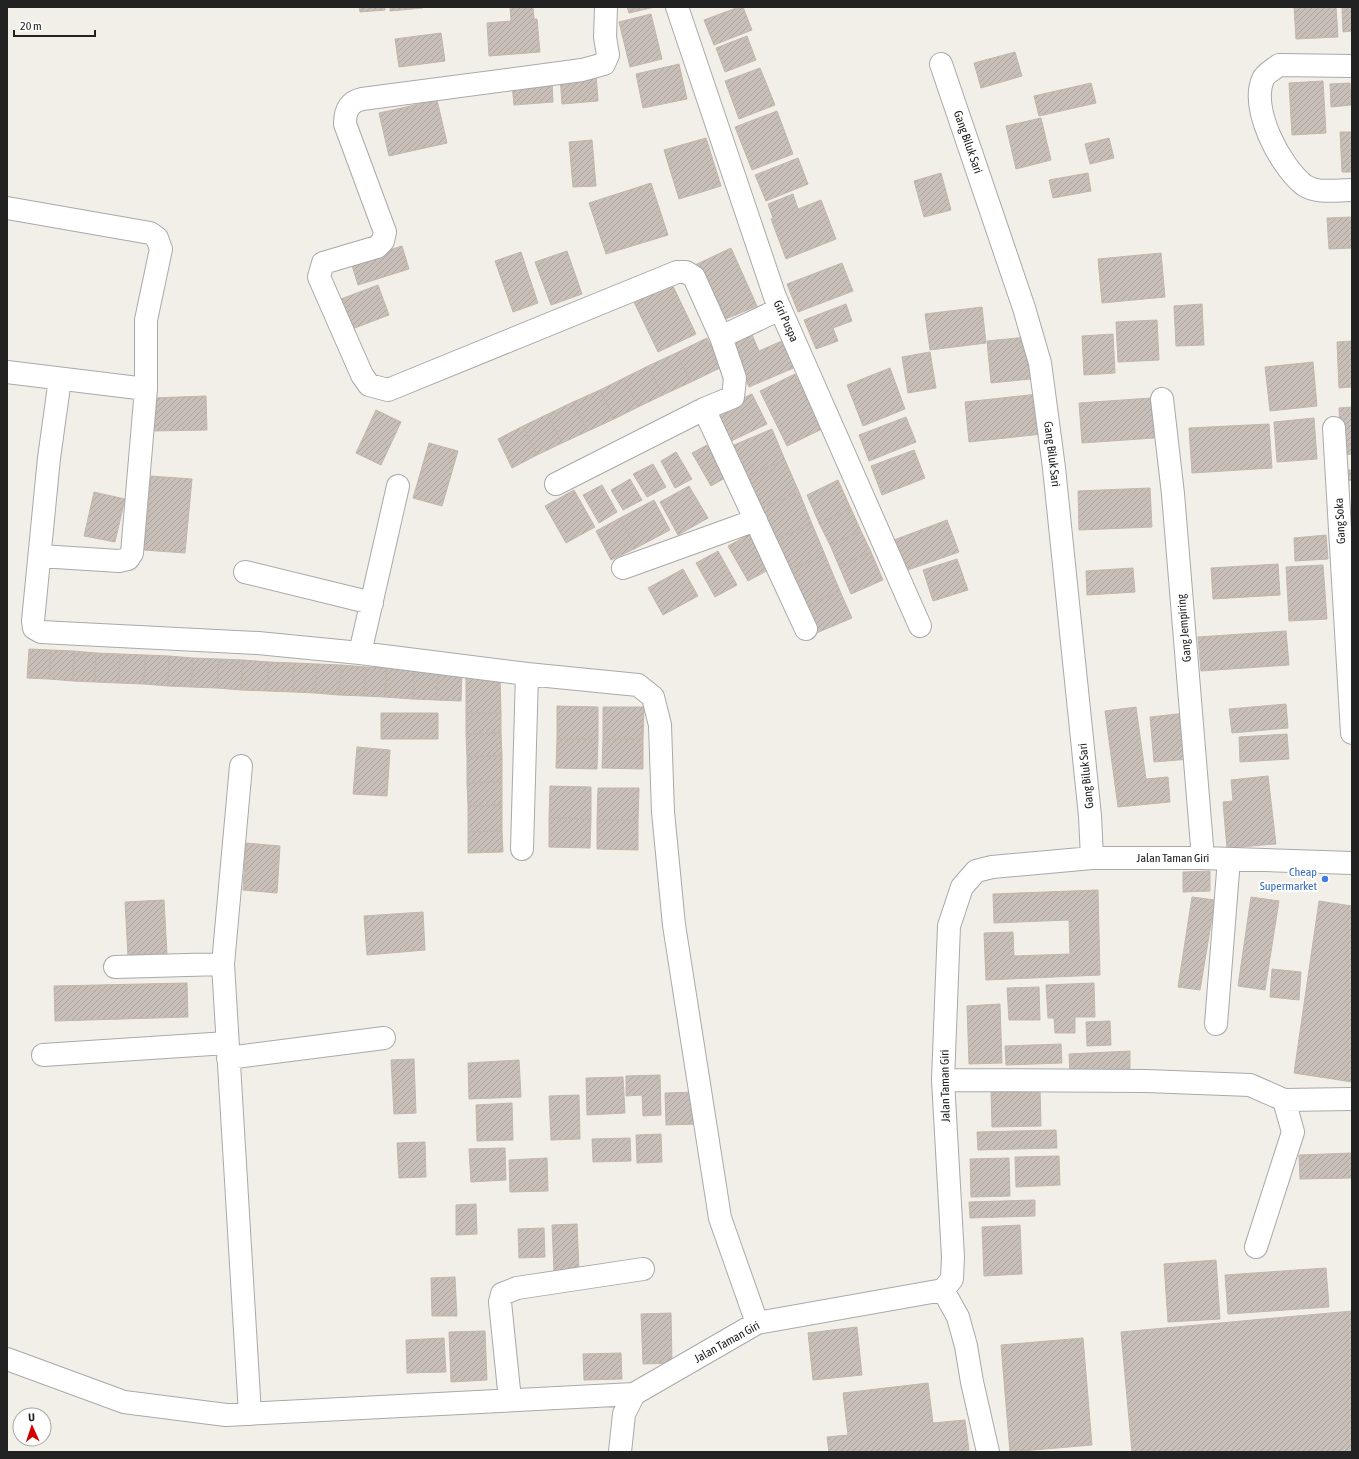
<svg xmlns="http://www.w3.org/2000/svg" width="1359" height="1459" font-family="'Asap Condensed',sans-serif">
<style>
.building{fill:url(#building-hatch);stroke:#c4b6ab}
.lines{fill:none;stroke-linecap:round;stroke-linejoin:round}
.minor-casing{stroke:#a9a9a9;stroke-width:24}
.minor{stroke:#fff;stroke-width:22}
.shop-dot{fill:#3f7fe0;stroke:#fff;stroke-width:1.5}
.labels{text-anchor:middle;stroke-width:4;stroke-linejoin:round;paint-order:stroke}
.street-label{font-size:12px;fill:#222;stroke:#fff}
.shop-label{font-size:12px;fill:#366cbe;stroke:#fff;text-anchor:end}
</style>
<defs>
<pattern id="building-hatch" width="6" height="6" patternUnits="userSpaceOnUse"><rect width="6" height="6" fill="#c7bfb8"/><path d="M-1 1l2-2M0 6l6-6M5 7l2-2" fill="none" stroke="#aba49e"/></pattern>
</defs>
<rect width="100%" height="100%" fill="#f2efe9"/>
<!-- building -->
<path class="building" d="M 359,7 L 385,7 L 385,10 L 360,12 Z
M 390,7 L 423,7 L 423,8 L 390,11 Z
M 510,7 L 533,7 L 534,19 L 537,19 L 540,52 L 489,56 L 487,23 L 511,21 Z
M 627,7 L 655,7 L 629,13 Z
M 739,7 L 743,7 L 752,30 L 714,45 L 704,20 Z
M 1294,7 L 1336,7 L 1338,37 L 1296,39 Z
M 1342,7 L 1352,7 L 1352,31 L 1343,32 Z
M 651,14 L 662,59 L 630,67 L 619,22 Z
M 441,33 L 445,61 L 399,67 L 395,39 Z
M 747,36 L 756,60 L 725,72 L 716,48 Z
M 1015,52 L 1022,76 L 981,88 L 974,63 Z
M 679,64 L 687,99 L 643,108 L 636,74 Z
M 760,68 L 775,105 L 739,119 L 725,81 Z
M 596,73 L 598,101 L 562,104 L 560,76 Z
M 1323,81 L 1326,133 L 1292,135 L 1289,83 Z
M 552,82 L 553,102 L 514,105 L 512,85 Z
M 1091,83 L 1096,103 L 1039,116 L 1034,96 Z
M 1350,83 L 1351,105 L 1331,107 L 1330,84 Z
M 437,100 L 447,143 L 389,156 L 379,113 Z
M 777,111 L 793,154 L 752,170 L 735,127 Z
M 1041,118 L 1051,160 L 1016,169 L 1006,126 Z
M 1340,132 L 1352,132 L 1352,172 L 1342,172 Z
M 706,138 L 721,186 L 679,199 L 664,150 Z
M 1109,138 L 1114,158 L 1090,164 L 1085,144 Z
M 592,140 L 596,186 L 573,187 L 569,142 Z
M 798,158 L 808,184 L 766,201 L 755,175 Z
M 941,173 L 951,210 L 924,217 L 914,181 Z
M 1088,173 L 1091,191 L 1053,198 L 1049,180 Z
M 651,183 L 668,235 L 606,254 L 589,203 Z
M 793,194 L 798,209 L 821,200 L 836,239 L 786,259 L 771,219 L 773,218 L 768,204 Z
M 1352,217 L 1352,248 L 1329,249 L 1327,218 Z
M 402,246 L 409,269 L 358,285 L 351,262 Z
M 731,248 L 757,306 L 721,321 L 695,265 Z
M 567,251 L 582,294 L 551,305 L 535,262 Z
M 521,252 L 538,303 L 513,312 L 495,261 Z
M 1161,253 L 1165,297 L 1102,303 L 1098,259 Z
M 842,263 L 853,291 L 798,312 L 787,284 Z
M 671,282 L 696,334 L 658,352 L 633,300 Z
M 378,285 L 389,315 L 352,329 L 341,299 Z
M 846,304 L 852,321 L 833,328 L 838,341 L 816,349 L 804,320 Z
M 1202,304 L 1204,345 L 1176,346 L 1174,306 Z
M 982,307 L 986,343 L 930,350 L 925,314 Z
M 1157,320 L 1159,360 L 1118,362 L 1116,322 Z
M 750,330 L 759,351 L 784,340 L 796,367 L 749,387 L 728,340 Z
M 1113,334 L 1115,373 L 1084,375 L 1082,336 Z
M 1027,337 L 1031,379 L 991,383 L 987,341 Z
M 707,338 L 722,367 L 691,382 L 676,353 Z
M 1352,341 L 1352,387 L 1339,388 L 1337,342 Z
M 930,352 L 936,388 L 908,393 L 902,357 Z
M 676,353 L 691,382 L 663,395 L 648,366 Z
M 1313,362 L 1317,406 L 1270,411 L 1265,367 Z
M 648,366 L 663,395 L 638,407 L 624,378 Z
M 890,368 L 905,409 L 863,426 L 847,385 Z
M 795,374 L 822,429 L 787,446 L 760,391 Z
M 624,378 L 638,407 L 614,419 L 600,390 Z
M 600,390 L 614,419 L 588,431 L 573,402 Z
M 752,394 L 767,424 L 727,443 L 712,412 Z
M 1038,394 L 1042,434 L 969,442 L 965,402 Z
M 206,396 L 207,430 L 152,431 L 152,398 Z
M 1151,398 L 1154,438 L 1082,443 L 1079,403 Z
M 573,402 L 588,431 L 562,443 L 548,414 Z
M 1352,407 L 1352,454 L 1341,455 L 1339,408 Z
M 376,410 L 401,422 L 381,465 L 356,453 Z
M 548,414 L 562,443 L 537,455 L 523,426 Z
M 906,417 L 916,442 L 869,461 L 859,435 Z
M 1314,418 L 1317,459 L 1277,462 L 1274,422 Z
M 1269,424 L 1272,468 L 1192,473 L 1189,428 Z
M 523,426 L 537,455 L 512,468 L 498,439 Z
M 772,429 L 785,460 L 747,476 L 734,445 Z
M 429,443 L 458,451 L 442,506 L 413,498 Z
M 707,445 L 725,478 L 711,486 L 692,453 Z
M 914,450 L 925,478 L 882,495 L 871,466 Z
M 676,452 L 692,479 L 675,488 L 661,461 Z
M 785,460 L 799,492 L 761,508 L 747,476 Z
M 653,464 L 666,487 L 647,497 L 633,474 Z
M 1345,470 L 1352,470 L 1352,480 L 1346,481 Z
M 151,476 L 192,479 L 185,553 L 144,550 Z
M 630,479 L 642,500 L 623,510 L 611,490 Z
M 838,480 L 851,509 L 819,523 L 807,495 Z
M 602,485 L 617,512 L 599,523 L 583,495 Z
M 689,486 L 708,518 L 678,535 L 660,502 Z
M 1150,488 L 1152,527 L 1079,530 L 1078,491 Z
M 574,490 L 595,527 L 566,543 L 545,506 Z
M 94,492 L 125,499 L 115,542 L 84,536 Z
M 799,492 L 812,524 L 774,540 L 761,508 Z
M 654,500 L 670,530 L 636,548 L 620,518 Z
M 851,509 L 861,531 L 830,545 L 819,523 Z
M 620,518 L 636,548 L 611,560 L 596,531 Z
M 947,520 L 959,552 L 905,571 L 894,540 Z
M 812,524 L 825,555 L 787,571 L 774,540 Z
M 861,531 L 871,552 L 839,566 L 830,545 Z
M 752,533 L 772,568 L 748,581 L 728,546 Z
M 1326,535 L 1328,559 L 1295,561 L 1294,538 Z
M 718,551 L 737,585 L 715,597 L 696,563 Z
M 871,552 L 883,580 L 851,594 L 839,566 Z
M 825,555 L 840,591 L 803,607 L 787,571 Z
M 957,559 L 968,590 L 933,601 L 923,570 Z
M 1278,564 L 1280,595 L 1213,599 L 1211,568 Z
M 1323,565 L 1327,619 L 1289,621 L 1286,567 Z
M 1133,568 L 1135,592 L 1087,595 L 1086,571 Z
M 683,569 L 698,596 L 663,615 L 648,588 Z
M 840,591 L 852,618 L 814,634 L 803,607 Z
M 1286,631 L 1289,665 L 1201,671 L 1198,637 Z
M 29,649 L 51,650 L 49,679 L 27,678 Z
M 51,650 L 74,651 L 73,681 L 49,679 Z
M 74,651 L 96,653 L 95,682 L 73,681 Z
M 96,653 L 120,654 L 119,683 L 95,682 Z
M 120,654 L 145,655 L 144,684 L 119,683 Z
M 145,655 L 169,656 L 168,686 L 144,684 Z
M 169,656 L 193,658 L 191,687 L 168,686 Z
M 193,658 L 219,659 L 217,688 L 191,687 Z
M 219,659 L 243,660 L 241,690 L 217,688 Z
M 243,660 L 269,662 L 267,691 L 241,690 Z
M 269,662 L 294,663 L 293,692 L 267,691 Z
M 294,663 L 317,664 L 315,693 L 293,692 Z
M 317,664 L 341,665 L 339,695 L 315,693 Z
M 341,665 L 366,667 L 364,696 L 339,695 Z
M 366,667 L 387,668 L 385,697 L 364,696 Z
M 387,668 L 414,669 L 413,699 L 385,697 Z
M 414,669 L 438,671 L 436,700 L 413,699 Z
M 438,671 L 462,672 L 461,701 L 436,700 Z
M 500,676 L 501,713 L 466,713 L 466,677 Z
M 1286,704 L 1288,728 L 1232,733 L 1229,709 Z
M 557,706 L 598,707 L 598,739 L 557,739 Z
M 603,707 L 644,707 L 643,739 L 603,739 Z
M 1136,707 L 1146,779 L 1168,777 L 1170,802 L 1118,807 L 1105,711 Z
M 381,713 L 438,713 L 438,739 L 381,739 Z
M 466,713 L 501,713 L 501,733 L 466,734 Z
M 1186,713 L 1190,759 L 1154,762 L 1150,717 Z
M 501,733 L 502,756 L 467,757 L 466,734 Z
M 1287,734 L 1289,759 L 1240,762 L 1239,737 Z
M 557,739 L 598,739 L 597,769 L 556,768 Z
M 603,739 L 643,739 L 643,769 L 602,768 Z
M 357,747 L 390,750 L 387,796 L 353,794 Z
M 502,756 L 502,782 L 467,783 L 467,757 Z
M 1268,776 L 1276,844 L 1227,848 L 1223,802 L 1233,801 L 1231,780 Z
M 502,782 L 502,805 L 468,806 L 467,783 Z
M 550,786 L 591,787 L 591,819 L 549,818 Z
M 598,788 L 639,788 L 638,820 L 597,820 Z
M 502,805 L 502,831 L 468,832 L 468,806 Z
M 549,818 L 591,819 L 590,848 L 549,847 Z
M 597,820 L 638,820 L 638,850 L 597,849 Z
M 502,831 L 503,852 L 468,853 L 468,832 Z
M 246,843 L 280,846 L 277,893 L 243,890 Z
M 1210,871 L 1210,891 L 1183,892 L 1183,872 Z
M 1098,890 L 1100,975 L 986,980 L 984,933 L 1013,932 L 1014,956 L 1070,954 L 1069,920 L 994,923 L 993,894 Z
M 1192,897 L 1215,900 L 1200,990 L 1178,987 Z
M 1251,897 L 1279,901 L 1265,990 L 1238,986 Z
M 164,900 L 167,954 L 128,956 L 125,902 Z
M 1319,901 L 1352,906 L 1352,1082 L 1294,1073 Z
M 423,912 L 425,950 L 367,955 L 364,916 Z
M 1272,969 L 1301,972 L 1299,1000 L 1270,997 Z
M 187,983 L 188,1017 L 55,1021 L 54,986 Z
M 1094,983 L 1095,1017 L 1075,1017 L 1075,1033 L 1055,1033 L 1054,1018 L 1048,1018 L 1046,985 Z
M 1039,987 L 1040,1020 L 1009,1020 L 1007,988 Z
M 1000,1004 L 1002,1063 L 969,1064 L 967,1006 Z
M 1110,1021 L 1111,1045 L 1087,1046 L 1086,1022 Z
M 1061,1044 L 1062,1063 L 1006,1065 L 1005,1046 Z
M 1130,1051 L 1130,1074 L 1070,1076 L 1069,1054 Z
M 414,1059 L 416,1113 L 394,1114 L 391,1060 Z
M 519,1060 L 521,1097 L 469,1099 L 468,1063 Z
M 660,1075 L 661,1115 L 643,1116 L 642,1095 L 626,1096 L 626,1076 Z
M 623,1077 L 625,1113 L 587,1115 L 586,1078 Z
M 1040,1089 L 1041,1126 L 992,1127 L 991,1091 Z
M 695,1092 L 697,1124 L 666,1125 L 665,1093 Z
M 579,1095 L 580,1139 L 551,1140 L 549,1096 Z
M 512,1103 L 513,1140 L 477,1141 L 476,1105 Z
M 1056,1130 L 1057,1148 L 978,1150 L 977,1132 Z
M 661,1134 L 662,1162 L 637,1163 L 636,1135 Z
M 630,1138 L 631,1161 L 593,1162 L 592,1139 Z
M 425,1142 L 426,1177 L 399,1178 L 397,1143 Z
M 505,1148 L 506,1180 L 471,1182 L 469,1149 Z
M 1352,1153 L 1352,1178 L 1300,1179 L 1299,1155 Z
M 1059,1156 L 1060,1185 L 1016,1187 L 1015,1157 Z
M 547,1158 L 548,1191 L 510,1192 L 509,1160 Z
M 1009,1158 L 1010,1196 L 971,1197 L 970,1159 Z
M 1035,1200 L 1035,1216 L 970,1218 L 969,1202 Z
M 476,1204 L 477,1234 L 456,1235 L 456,1205 Z
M 577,1224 L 579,1270 L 554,1271 L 552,1225 Z
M 1020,1225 L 1022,1274 L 984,1276 L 982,1227 Z
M 544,1228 L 545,1257 L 519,1258 L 518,1229 Z
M 1216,1260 L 1220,1319 L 1168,1322 L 1164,1264 Z
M 1326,1268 L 1329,1307 L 1228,1314 L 1225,1275 Z
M 455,1277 L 457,1316 L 432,1316 L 431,1278 Z
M 1352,1311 L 1352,1452 L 1132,1452 L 1121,1332 Z
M 671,1313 L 672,1363 L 643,1364 L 641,1314 Z
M 857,1327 L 862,1375 L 813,1380 L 808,1333 Z
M 485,1331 L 487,1380 L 451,1382 L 449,1332 Z
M 444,1338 L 446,1372 L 407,1373 L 406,1340 Z
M 1083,1338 L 1092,1445 L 1010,1452 L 1001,1345 Z
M 621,1353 L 622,1379 L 584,1380 L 583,1354 Z
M 928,1383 L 933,1423 L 965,1420 L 969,1450 L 955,1452 L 829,1452 L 827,1437 L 848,1435 L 843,1393 Z"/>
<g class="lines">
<!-- minor casing -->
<g class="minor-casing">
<path id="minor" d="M 677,7 L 775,297 L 920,626
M 941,64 L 1024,308 L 1040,363 L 1054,468 L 1090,816 L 1092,858
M 1352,66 L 1279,65 C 1274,69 1265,74 1263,79 C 1250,109 1280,166 1304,185 C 1317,194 1337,190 1352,190
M 7,208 L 150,233 L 157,238 L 161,249 L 146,320 L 146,389 L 132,553 L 128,559 L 119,561 L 40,556
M 721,337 L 780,309
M 7,372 L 146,389
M 60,379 L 49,458 L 33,621 L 34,628 L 41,632 L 258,643 L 360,653 L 527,674 L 638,685 L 653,697 L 660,725 L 663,812 L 674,925 L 720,1218 L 757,1323
M 1162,399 L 1173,494 L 1203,858
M 704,409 L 806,629
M 1334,428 L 1352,733
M 556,484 L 704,409 L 733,397 L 735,378 L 721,337 L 694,277 L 686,272 L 677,272 L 388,390 L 369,385 L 362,375 L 319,277 L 323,263 L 377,247 L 383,241 L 385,232 L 345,124 C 345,111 349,102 362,99 L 582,70 L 604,64 L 608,55 L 605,37 L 606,7
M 623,568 L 756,520
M 245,572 L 372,603
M 360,653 L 398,486
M 241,766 L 223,964 L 250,1414
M 522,849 L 527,674
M 115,967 L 223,964
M 1216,1024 L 1229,859
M 43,1055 L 227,1043
M 228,1058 L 384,1038
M 943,1080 L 1146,1081 L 1250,1085 L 1284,1100 L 1293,1132 L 1256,1247
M 1284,1100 L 1352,1099
M 943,1290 L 958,1317 L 966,1346 L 972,1382 L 988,1452
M 7,1359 L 124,1402 L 226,1415 L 634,1394
M 510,1400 L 500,1302 L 502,1294 L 517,1288 L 643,1269
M 620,1452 L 624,1414 L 634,1394 L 757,1323 L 943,1290 L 952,1279 L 953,1257 L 943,1080 L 949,926 L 962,887 L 976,871 L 992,867 L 1092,858 L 1203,858 L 1352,863"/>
</g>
<!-- minor -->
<use href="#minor" class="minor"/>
</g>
<!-- markers -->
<circle class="shop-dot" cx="1325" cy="879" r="4"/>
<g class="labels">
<!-- street labels -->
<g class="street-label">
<text transform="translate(968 142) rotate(71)" y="4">Gang Biluk Sari</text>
<text transform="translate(786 321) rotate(66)" y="4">Giri Puspa</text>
<text transform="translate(1052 454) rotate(83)" y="4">Gang Biluk Sari</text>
<text transform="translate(1340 521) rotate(-93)" y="4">Gang Soka</text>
<text transform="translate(1184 628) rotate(-95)" y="4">Gang Jempiring</text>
<text transform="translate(1086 776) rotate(-96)" y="4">Gang Biluk Sari</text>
<text x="1173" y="862">Jalan Taman Giri</text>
<text transform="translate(945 1086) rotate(-91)" y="4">Jalan Taman Giri</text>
<text transform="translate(727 1342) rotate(-29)" y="4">Jalan Taman Giri</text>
</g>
<!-- shop labels -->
<g class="shop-label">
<text x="1317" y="876">Cheap<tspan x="1317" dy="14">Supermarket</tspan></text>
</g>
</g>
<!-- border -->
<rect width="1359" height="1459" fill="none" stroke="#222222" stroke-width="16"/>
<!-- north arrow -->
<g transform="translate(32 1427) rotate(357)"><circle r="19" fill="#ffffff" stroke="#a7a7a7"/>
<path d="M0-3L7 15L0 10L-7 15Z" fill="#d40000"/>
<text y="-6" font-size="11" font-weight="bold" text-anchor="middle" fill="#222222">U</text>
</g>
<!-- scale -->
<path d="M14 30v6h81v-6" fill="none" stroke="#222222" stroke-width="2"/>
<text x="20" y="30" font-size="12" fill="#222222" stroke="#ffffff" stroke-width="3" paint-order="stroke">20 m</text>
</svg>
